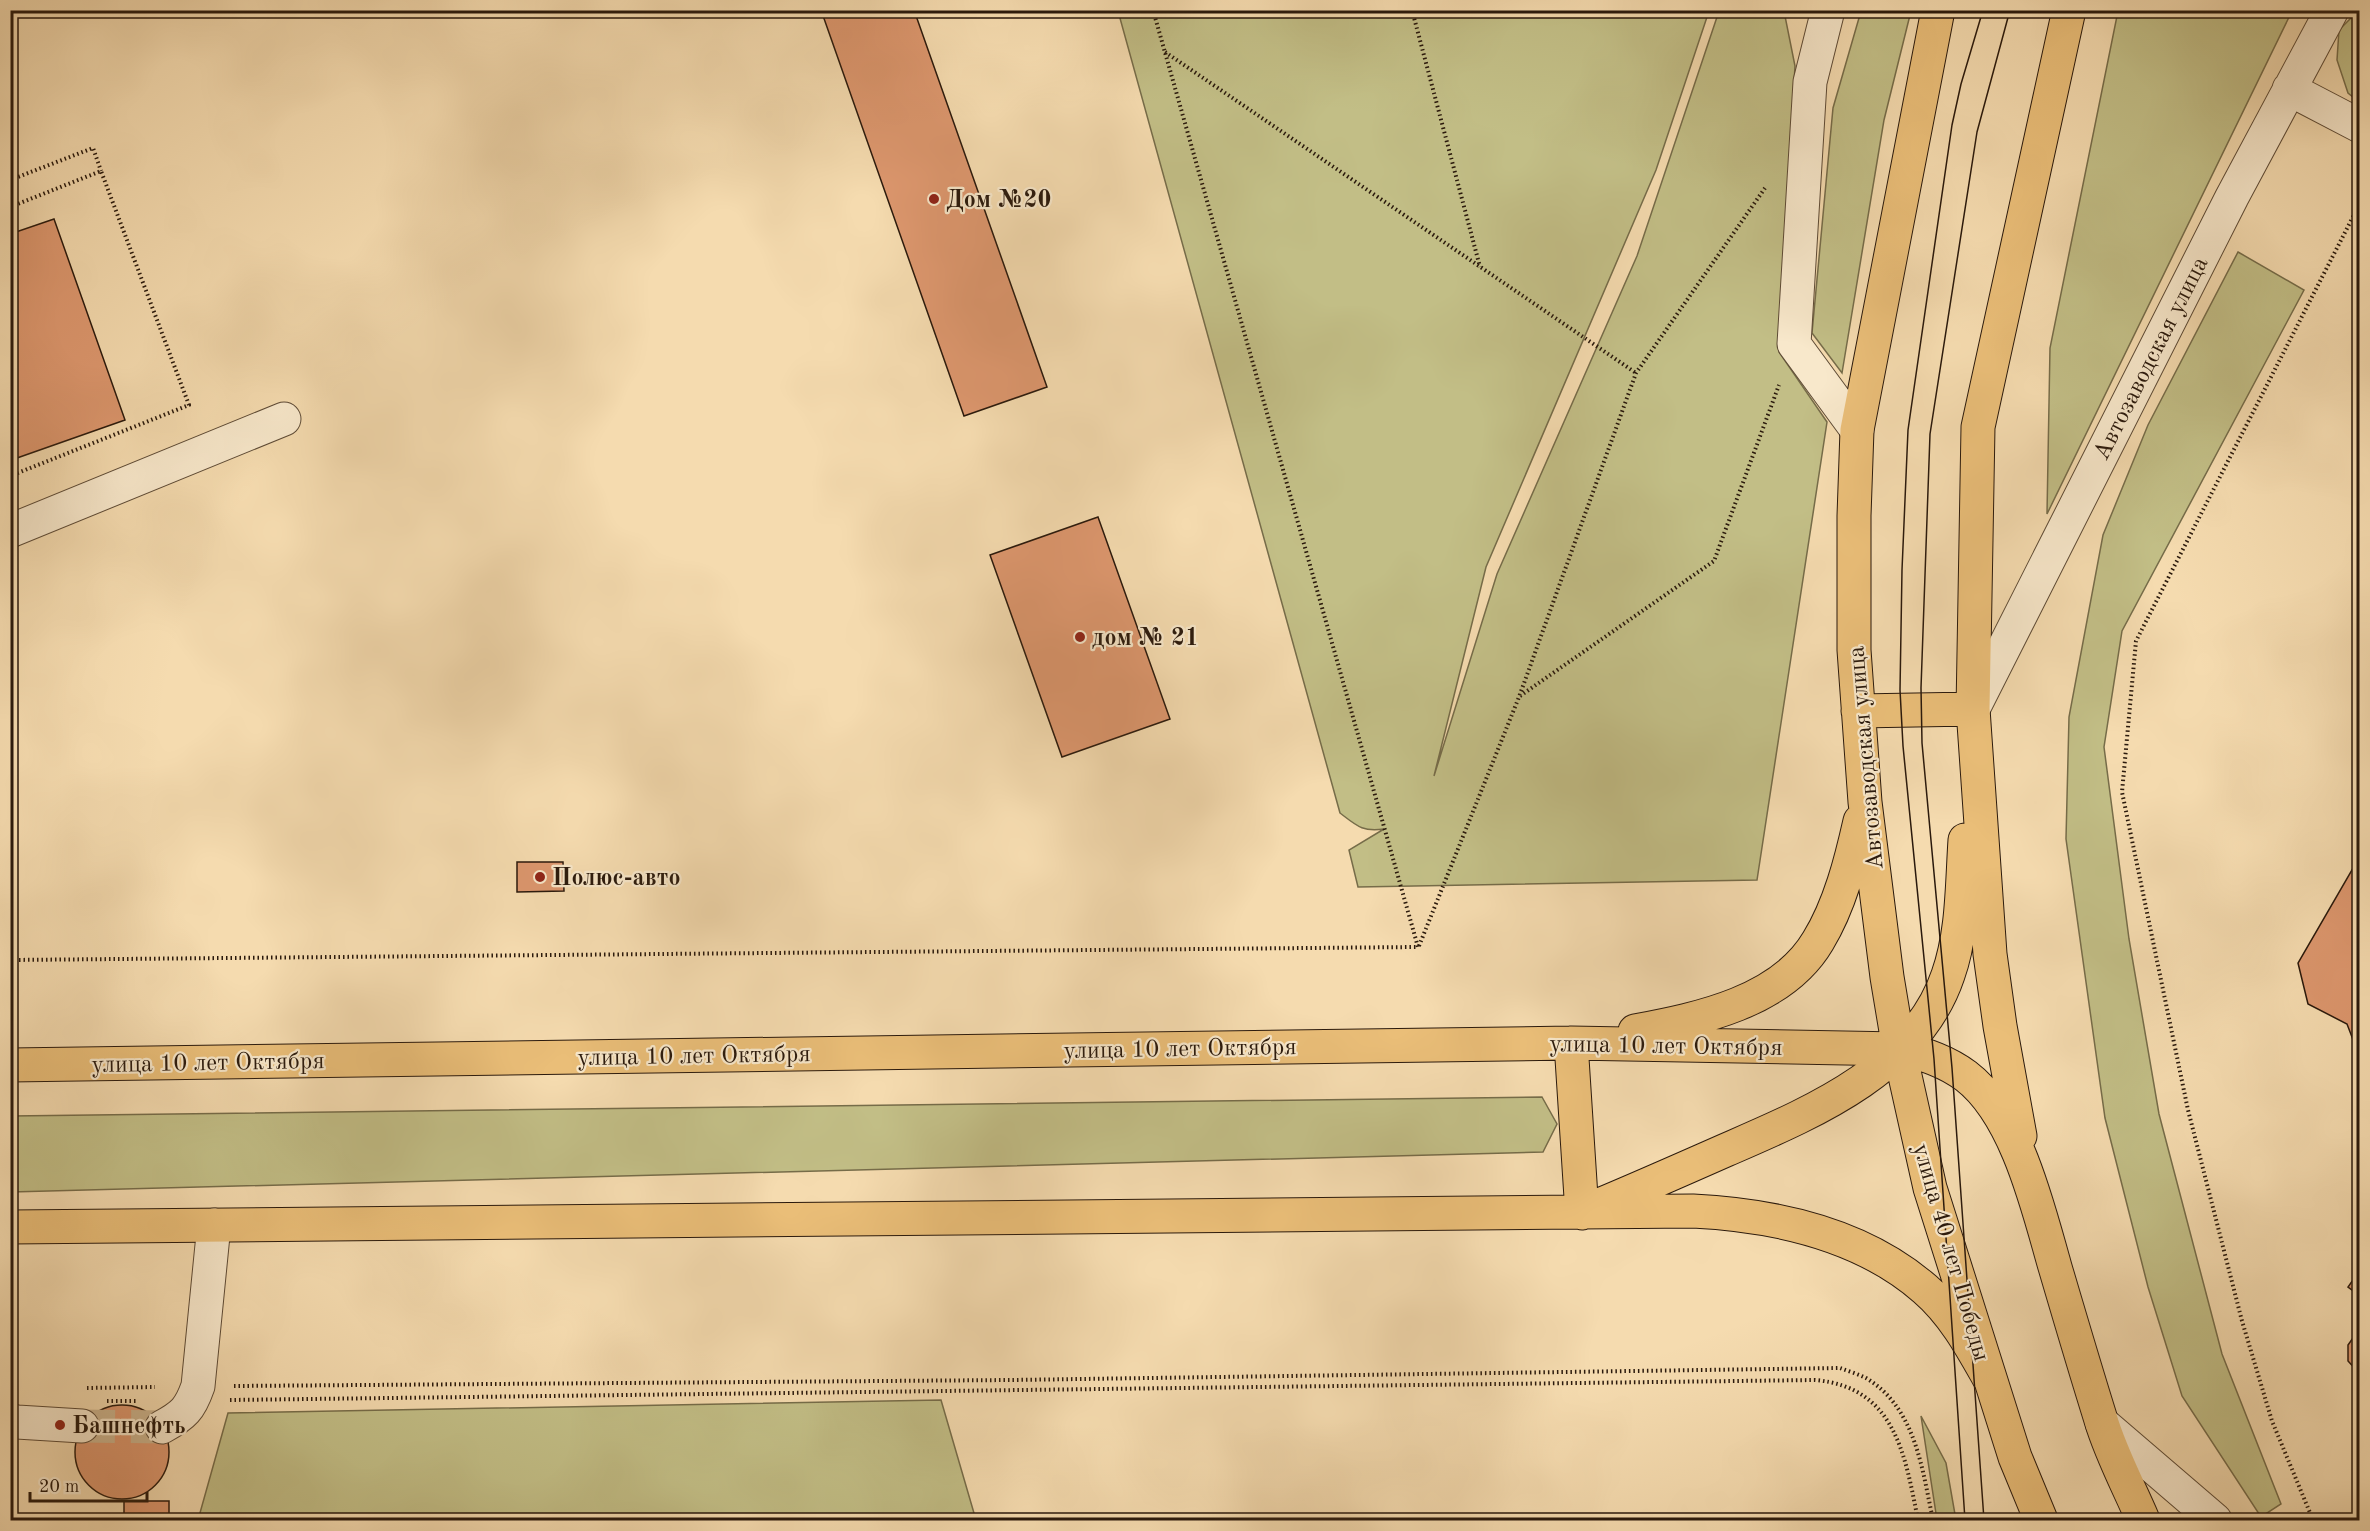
<svg xmlns="http://www.w3.org/2000/svg" width="2370" height="1531" font-family="'Old Standard TT',serif">
<style>
.green{fill:#c2be86;stroke:#766c49;stroke-width:1.5}
.building{fill:#dd976e;stroke:#2a190c;stroke-width:1.5}
.lines{fill:none;stroke-linecap:round;stroke-linejoin:round}
.minor-tunnel{stroke:#ccb48e;stroke-width:33;stroke-dasharray:33 16;stroke-linecap:butt}
.minor-casing{stroke:#5d4a35;stroke-width:35}
.major-casing{stroke:#2a190c;stroke-width:35}
.path{stroke:#2a190c;stroke-width:4;stroke-dasharray:1.5 3;stroke-linecap:butt}
.minor{stroke:#f8e8cb;stroke-width:33}
.major{stroke:#eabe78;stroke-width:33}
.tram{stroke:#2a190c;stroke-width:1.5}
.poi-dot{fill:#8f2418;stroke:#f8e8cb;stroke-width:2}
.labels{text-anchor:middle;stroke-width:4.5;stroke-linejoin:round;paint-order:stroke}
.poi-label{font-size:24px;font-weight:bold;fill:#2a190c;stroke:#f8e8cb;text-anchor:start}
.street-label{font-size:24px;fill:#2a190c;stroke:#f8e8cb}
</style>
<rect width="100%" height="100%" fill="#f5dbaf"/>
<filter id="stains"><feTurbulence type="fractalNoise" baseFrequency=".00333" numOctaves="4"/><feColorMatrix values="0 0 0 0 .2 0 0 0 0 .09 0 0 0 0 .02 0 0 0 .5 -.17"/></filter>
<radialGradient id="worn" r=".72"><stop offset=".6" stop-color="#630" stop-opacity="0"/><stop offset="1" stop-color="#630" stop-opacity=".3"/></radialGradient>
<!-- green -->
<path class="green" d="M 1118,11 L 1709,11 L 1656,170 L 1486,567 L 1434,776 L 1497,574 L 1637,256 L 1719,11 L 1784,11 L 1795,66 L 1779,352 L 1827,422 L 1757,880 L 1358,887 L 1349,850 L 1384,829 C 1362,832 1357,826 1340,813 Z
M 1861,11 L 1911,11 L 1884,120 L 1842,373 L 1812,333 L 1833,108 Z
M 2118,11 L 2292,11 L 2047,514 L 2050,348 Z
M 2357,12 L 2360,14 L 2359,102 L 2348,93 L 2337,60 L 2339,30 Z
M 2238,252 L 2304,290 L 2122,631 L 2104,747 L 2129,939 L 2159,1114 L 2222,1354 L 2281,1504 L 2261,1517 L 2182,1396 L 2148,1287 L 2105,1118 L 2066,839 L 2069,717 L 2103,535 L 2148,425 Z
M 1542,1097 L 1557,1124 L 1543,1152 L 11,1192 L 11,1116 Z
M 941,1400 L 976,1520 L 198,1520 L 228,1413 Z
M 1921,1416 L 1946,1463 L 1956,1520 L 1937,1520 Z"/>
<!-- building -->
<path class="building" d="M 821,10 L 914,10 L 1047,387 L 964,416 Z
M 54,219 L 125,420 L 17,458 L 10,439 L 10,234 Z
M 1098,517 L 1170,719 L 1062,757 L 990,555 Z
M 2360,856 L 2360,1058 L 2347,1024 L 2308,1004 L 2298,963 Z
M 517,862 L 563,862 L 564,891 L 517,892 Z
M 2360,1270 L 2360,1296 L 2348,1287 Z
M 2360,1328 L 2360,1374 L 2348,1361 L 2348,1345 Z
M75 1452a47 47 0 1 1 94 0a47 47 0 1 1-94 0Z
M 124,1501 L 169,1501 L 169,1520 L 124,1520 Z"/>
<g class="lines">
<!-- minor-tunnel -->
<path class="minor-tunnel" d="M 82,1426 L 162,1427"/>
<!-- minor casing -->
<g class="minor-casing">
<path id="minor" d="M 1828,10 L 1810,82 L 1794,344 L 1857,430
M 2289,89 L 2360,126
M 10,531 L 284,419
M 1973,709 L 2232,197 L 2332,10
M 10,1420 L 17,1422 L 82,1426
M 2102,1423 L 2215,1520
M 162,1427 C 184,1415 190,1409 198,1386 L 214,1225"/>
</g>
<!-- major casing -->
<g class="major-casing">
<path id="major" d="M 1938,10 L 1857,430 L 1854,516 L 1854,650 L 1865,802 L 1887,977 L 1899,1049 L 1930,1188 L 2015,1457 L 2041,1520
M 1858,711 L 1973,709
M 1635,1031 C 1699,1019 1782,1002 1818,941 C 1840,905 1851,861 1860,821
M 1571,1043 L 1582,1213
M 10,1065 L 1571,1043 L 1899,1049 C 1922,1053 1947,1062 1966,1076 C 2017,1115 2038,1208 2055,1267 C 2070,1318 2085,1369 2101,1420 C 2111,1454 2129,1487 2143,1520
M 2020,1136 L 2000,1026 L 1990,954 L 1973,709 L 1978,427 L 2069,10
M 1597,1206 C 1640,1188 1683,1169 1726,1150 C 1811,1113 1916,1070 1948,975 C 1963,933 1962,884 1965,840
M 10,1227 L 1693,1211 C 1773,1215 1862,1234 1925,1289 C 1953,1313 1971,1346 1989,1378"/>
</g>
<!-- path -->
<path class="path" d="M 1153,10 L 1418,947
M 1412,10 L 1480,267
M 1165,52 L 1636,373
M 10,180 L 93,148 L 101,171
M 10,207 L 101,171 L 189,405 L 10,476
M 10,465 L 14,475
M 1520,696 L 1714,561 L 1779,385
M 1419,946 L 1519,697 L 1636,373 L 1765,188
M 10,960 L 1418,947
M 234,1386 L 1012,1380 L 1840,1368 C 1848,1371 1858,1374 1866,1378 C 1916,1408 1922,1469 1933,1520
M 87,1388 L 155,1387
M 230,1400 L 1815,1380 C 1896,1387 1905,1456 1918,1520
M 107,1401 L 136,1401
M 2313,1520 L 2272,1421 L 2242,1321 L 2188,1110 L 2122,792 L 2136,641 L 2360,203"/>
<!-- minor -->
<use href="#minor" class="minor"/>
<!-- major -->
<use href="#major" class="major"/>
<!-- tram -->
<path class="tram" d="M 1965,1520 L 1934,1059 L 1903,746 L 1900,690 L 1902,570 L 1908,430 L 1952,125 L 1961,84 L 1983,10
M 1984,1520 L 1952,1068 L 1922,743 L 1921,688 L 1930,434 L 1977,132 L 2010,10"/>
</g>
<!-- markers -->
<g class="poi-dot">
<circle cx="934" cy="199" r="6"/>
<circle cx="1080" cy="637" r="6"/>
<circle cx="540" cy="877" r="6"/>
<circle cx="60" cy="1425" r="6"/>
</g>
<g class="labels">
<!-- poi labels -->
<g class="poi-label">
<text x="946" y="207">Дом №20</text>
<text x="1092" y="645">дом № 21</text>
<text x="552" y="885">Полюс-авто</text>
<text x="72" y="1433">Башнефть</text>
</g>
<!-- street labels -->
<g class="street-label">
<text transform="translate(2150 358) rotate(-63)" y="8">Автозаводская улица</text>
<text transform="translate(1865 758) rotate(-95)" y="8">Автозаводская улица</text>
<text transform="translate(1666 1045) rotate(1)" y="8">улица 10 лет Октября</text>
<text transform="translate(1180 1048) rotate(-1)" y="8">улица 10 лет Октября</text>
<text transform="translate(694 1055) rotate(-1)" y="8">улица 10 лет Октября</text>
<text transform="translate(208 1062) rotate(-1)" y="8">улица 10 лет Октября</text>
<text transform="translate(1952 1252) rotate(74)" y="8">улица 40 лет Победы</text>
</g>
</g>
<!-- margin -->
<rect width="2370" height="1531" fill="none" stroke="#f5dbaf" stroke-width="36"/>
<rect x="12" y="12" width="2346" height="1507" fill="none" stroke="#2a190c" stroke-width="3"/>
<rect x="18" y="18" width="2334" height="1495" fill="none" stroke="#2a190c" stroke-width="1.5"/>
<!-- scale -->
<path d="M30 1492v9h117v-9" fill="none" stroke="#2a190c" stroke-width="3"/>
<text x="39" y="1492" font-size="18" fill="#2a190c" stroke="#f8e8cb" stroke-width="4.5" paint-order="stroke">20 m</text>
<rect width="100%" height="100%" filter="url(#stains)"/>
<rect width="100%" height="100%" fill="url(#worn)"/>
</svg>
